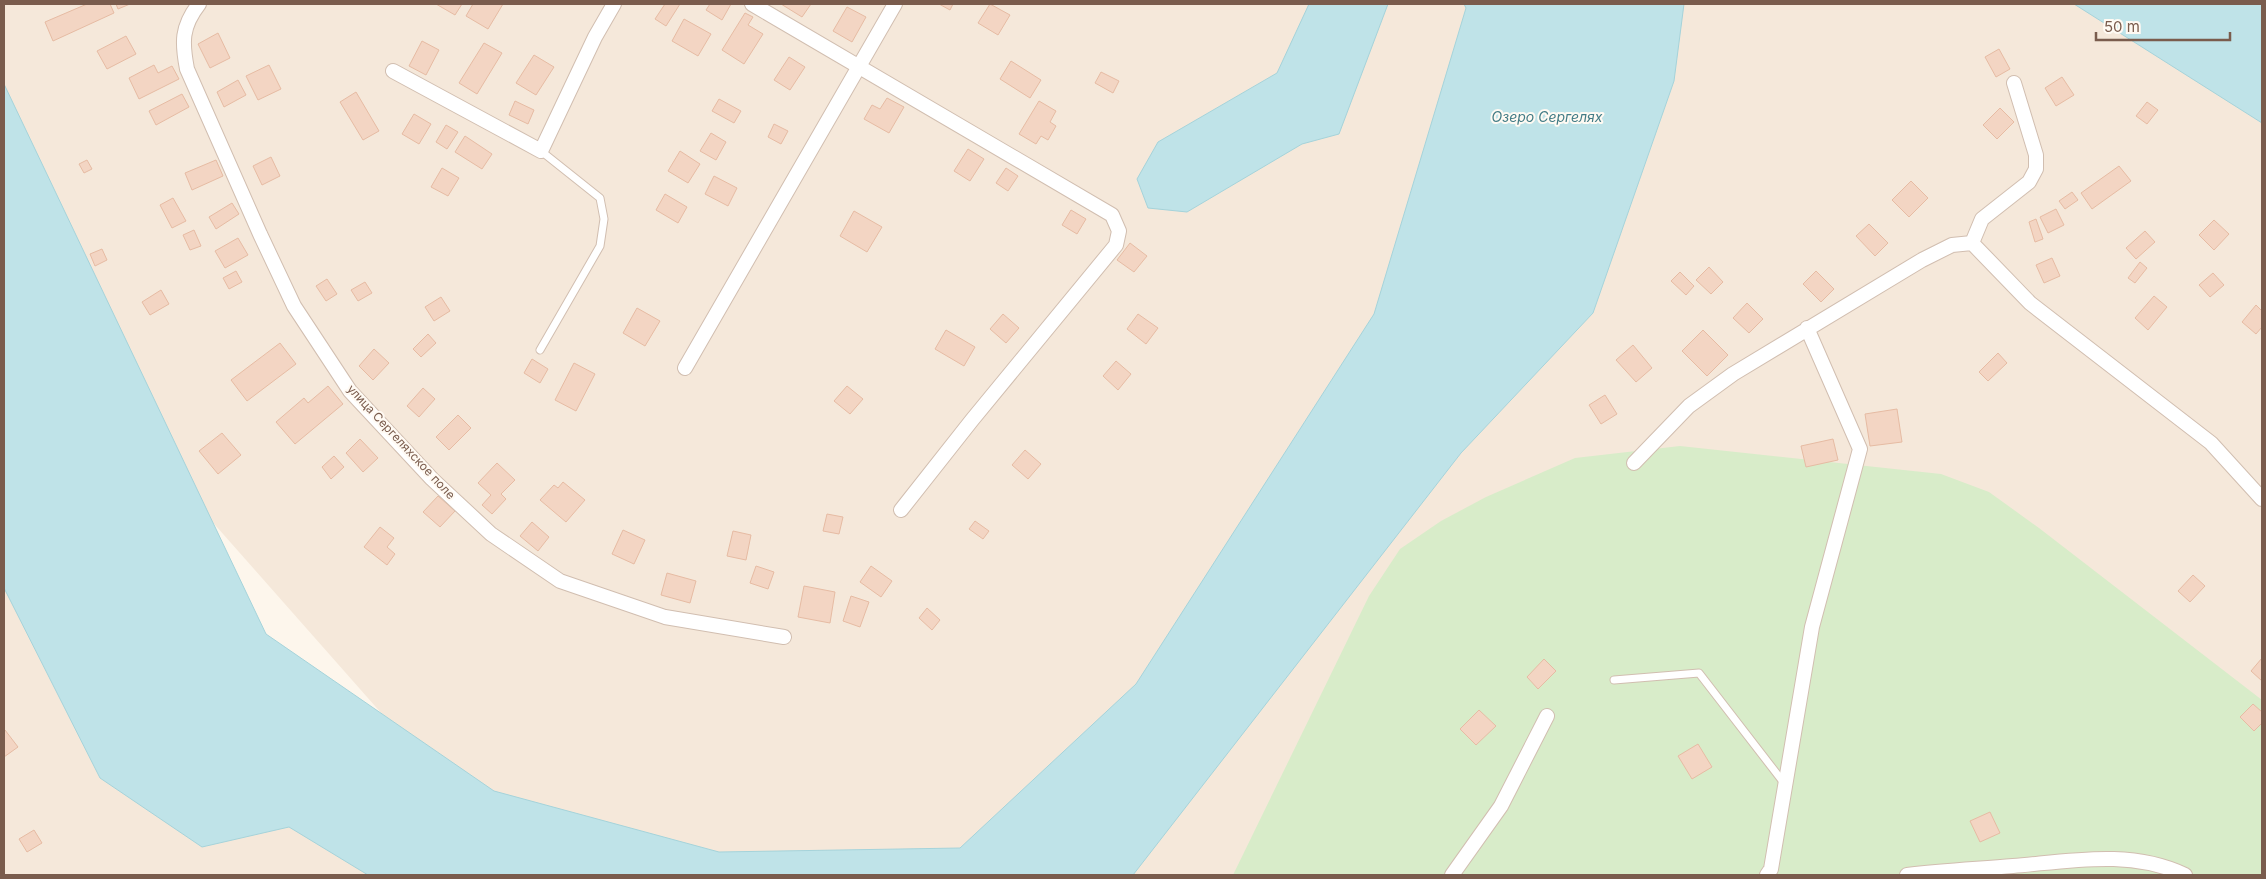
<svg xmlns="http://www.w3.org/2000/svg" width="2266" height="879" font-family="Inter,sans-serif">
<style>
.residential{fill:#f5e8da}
.green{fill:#d8ecc9}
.water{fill:#bfe3e8;stroke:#a5d3da}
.building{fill:#f3d5c3;stroke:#e6bba3}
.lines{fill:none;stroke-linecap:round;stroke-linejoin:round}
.service-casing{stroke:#d1beb0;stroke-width:9}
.minor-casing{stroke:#d1beb0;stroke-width:16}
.service{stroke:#fff;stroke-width:7}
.minor{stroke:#fff;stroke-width:14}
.labels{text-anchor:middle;stroke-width:4;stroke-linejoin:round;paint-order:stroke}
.street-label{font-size:12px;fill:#7a5c4d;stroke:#fffaf3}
.water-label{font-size:14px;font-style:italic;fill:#437c86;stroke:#fffaf3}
</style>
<rect width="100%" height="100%" fill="#fdf6ec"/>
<!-- residential -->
<path class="residential" d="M 4,4 L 2262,4 L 2262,875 L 792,875 L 458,800 L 4,286 Z
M 4,449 L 303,783 L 613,875 L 4,875 Z"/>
<!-- green -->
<path class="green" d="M 1680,446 L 1941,474 L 1989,492 L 2039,528 L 2262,700 L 2262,875 L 1233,875 L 1369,596 L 1400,549 L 1441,521 L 1486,497 L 1575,458 Z"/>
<!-- water -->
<path class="water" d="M 1309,4 L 1388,4 L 1339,134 L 1302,144 L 1187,212 L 1148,208 L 1137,179 L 1158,142 L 1277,73 Z
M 1464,4 L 1684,4 L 1674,81 L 1593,313 L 1461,453 L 1133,875 L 368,875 L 289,827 L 202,847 L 100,778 L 4,588 L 4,84 L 266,634 L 494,791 L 719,852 L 960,848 L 1136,684 L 1374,314 L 1466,8 Z
M 2074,4 L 2262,4 L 2262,123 Z"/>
<!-- building -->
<path class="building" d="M 87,4 L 110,4 L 114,13 L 53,41 L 45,22 Z
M 116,4 L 130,4 L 118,9 Z
M 436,4 L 462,4 L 455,15 Z
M 473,4 L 503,4 L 488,29 L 466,16 Z
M 665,4 L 680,4 L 666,26 L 655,19 Z
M 710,4 L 731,4 L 722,20 L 706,10 Z
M 781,4 L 811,4 L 802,17 Z
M 939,4 L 953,4 L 950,10 Z
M 990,4 L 1010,15 L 998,35 L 978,23 Z
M 847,7 L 866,17 L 852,42 L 833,31 Z
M 745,13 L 753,17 L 748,25 L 763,34 L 744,64 L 722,50 Z
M 684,19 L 711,34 L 698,56 L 672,41 Z
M 218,33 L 230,58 L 210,68 L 198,44 Z
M 126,36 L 136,54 L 107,69 L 97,51 Z
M 422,41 L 439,50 L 426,75 L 409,66 Z
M 484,43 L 502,53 L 477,94 L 459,83 Z
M 1999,49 L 2010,69 L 1996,77 L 1985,57 Z
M 534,55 L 554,67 L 536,95 L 516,83 Z
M 789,57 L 805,67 L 790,90 L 774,80 Z
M 1011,61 L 1041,80 L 1030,98 L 1000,79 Z
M 154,65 L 158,73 L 172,66 L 179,79 L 139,99 L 129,78 Z
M 269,65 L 281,89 L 258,100 L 246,76 Z
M 1101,72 L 1119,81 L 1113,93 L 1095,83 Z
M 2062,77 L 2074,95 L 2056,106 L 2045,88 Z
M 238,80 L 246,95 L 224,107 L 217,92 Z
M 356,92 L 379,131 L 363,140 L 340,102 Z
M 182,94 L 189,107 L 156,125 L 149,111 Z
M 887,98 L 904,107 L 889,133 L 864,119 L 872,105 L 880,109 Z
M 719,99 L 741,111 L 734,123 L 712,111 Z
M 515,101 L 534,110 L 528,124 L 509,115 Z
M 1039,101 L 1056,111 L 1050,122 L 1056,126 L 1048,140 L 1041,136 L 1036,144 L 1019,134 Z
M 2147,102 L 2158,110 L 2147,124 L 2136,116 Z
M 2000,108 L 2014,122 L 1997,139 L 1983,125 Z
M 414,114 L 431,124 L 419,144 L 402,134 Z
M 774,124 L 788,131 L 781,144 L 768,137 Z
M 446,125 L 458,132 L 447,149 L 436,142 Z
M 711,133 L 726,142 L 716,160 L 700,151 Z
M 465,136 L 492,154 L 482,169 L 455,152 Z
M 968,149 L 984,159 L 970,181 L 954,171 Z
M 680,151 L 700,164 L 688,183 L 668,171 Z
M 271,157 L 280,176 L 262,185 L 253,166 Z
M 87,160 L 92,169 L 84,173 L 79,164 Z
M 216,160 L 223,176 L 192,190 L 185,173 Z
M 2119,166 L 2131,181 L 2092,209 L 2081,193 Z
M 442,168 L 459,178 L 448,196 L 431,187 Z
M 1006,168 L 1018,176 L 1008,191 L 996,183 Z
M 714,176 L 737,188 L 728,206 L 705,194 Z
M 1911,181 L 1928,198 L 1909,217 L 1892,200 Z
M 2072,192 L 2078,200 L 2065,209 L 2059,201 Z
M 665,194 L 687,207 L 678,223 L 656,210 Z
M 173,198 L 186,221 L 172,228 L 160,205 Z
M 232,203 L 239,214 L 216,229 L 209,217 Z
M 2056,209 L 2064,225 L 2048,233 L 2040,217 Z
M 1071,210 L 1086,219 L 1077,234 L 1062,225 Z
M 854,211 L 882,227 L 867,252 L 840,236 Z
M 2036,219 L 2043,239 L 2035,242 L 2029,222 Z
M 2214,220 L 2229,234 L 2214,250 L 2199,235 Z
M 1869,224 L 1888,243 L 1875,256 L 1856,236 Z
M 194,230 L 201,246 L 190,250 L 183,235 Z
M 2145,231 L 2155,242 L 2136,259 L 2126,248 Z
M 238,238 L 248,255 L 225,268 L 215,251 Z
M 1130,243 L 1147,256 L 1134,272 L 1117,260 Z
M 102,249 L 107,260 L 95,266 L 90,254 Z
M 2052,258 L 2060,276 L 2044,283 L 2036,265 Z
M 2140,262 L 2147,268 L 2135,283 L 2128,278 Z
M 1709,267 L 1723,282 L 1711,294 L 1696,280 Z
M 236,271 L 242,282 L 229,289 L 223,278 Z
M 1816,271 L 1834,289 L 1821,302 L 1803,284 Z
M 1680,272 L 1694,286 L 1686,295 L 1671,281 Z
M 2213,273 L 2224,285 L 2210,297 L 2199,285 Z
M 327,279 L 337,294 L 326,301 L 316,286 Z
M 365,282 L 372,293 L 358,301 L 351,290 Z
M 161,290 L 169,304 L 150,315 L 142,302 Z
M 2154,296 L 2167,307 L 2148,330 L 2135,318 Z
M 441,297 L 450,311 L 434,321 L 425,307 Z
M 1747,303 L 1763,319 L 1749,333 L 1733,318 Z
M 2256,305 L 2262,311 L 2262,327 L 2256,334 L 2242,322 Z
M 637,308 L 660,321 L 645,346 L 623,333 Z
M 1003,314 L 1019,328 L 1006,343 L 990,329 Z
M 1138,314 L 1158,328 L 1146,344 L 1127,329 Z
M 946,330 L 975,347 L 964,366 L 935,349 Z
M 1703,330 L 1728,355 L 1707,376 L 1682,351 Z
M 428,334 L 436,343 L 421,357 L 413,349 Z
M 280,343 L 296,364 L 247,401 L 231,380 Z
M 1633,345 L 1652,368 L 1636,382 L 1616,360 Z
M 374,349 L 389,363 L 373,380 L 359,366 Z
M 1998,353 L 2007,363 L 1988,381 L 1979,372 Z
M 532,359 L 548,369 L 540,383 L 524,373 Z
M 1116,361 L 1131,374 L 1118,390 L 1103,376 Z
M 574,363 L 595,374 L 576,411 L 555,400 Z
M 328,386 L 343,404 L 295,444 L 276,422 L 304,398 L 308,403 Z
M 847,386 L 863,399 L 850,414 L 834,401 Z
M 423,388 L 435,399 L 419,417 L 407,406 Z
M 1605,395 L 1617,414 L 1601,424 L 1589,405 Z
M 1897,409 L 1902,442 L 1870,446 L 1865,414 Z
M 458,415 L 471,428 L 449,450 L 436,437 Z
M 222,433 L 241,455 L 218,474 L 199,451 Z
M 360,439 L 378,458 L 363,472 L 346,453 Z
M 1833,439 L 1838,460 L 1806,467 L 1801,446 Z
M 1025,450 L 1041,464 L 1028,479 L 1012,465 Z
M 334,456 L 344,467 L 331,479 L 322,467 Z
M 497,463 L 515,480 L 501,494 L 506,499 L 492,514 L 482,505 L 491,495 L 478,483 Z
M 563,482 L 585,500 L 566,522 L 540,500 L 554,485 L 558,488 Z
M 438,496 L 455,511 L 440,527 L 423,512 Z
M 827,514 L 843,517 L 839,534 L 823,531 Z
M 975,521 L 989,531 L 983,539 L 969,529 Z
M 532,522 L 549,537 L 538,551 L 520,536 Z
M 380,527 L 394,538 L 387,547 L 395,554 L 387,565 L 364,547 Z
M 623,530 L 645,540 L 634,564 L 612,554 Z
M 733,531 L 751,535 L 746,560 L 727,556 Z
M 756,566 L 774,572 L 768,589 L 750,583 Z
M 871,566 L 892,581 L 881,597 L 860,582 Z
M 667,573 L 696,581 L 690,603 L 661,595 Z
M 2193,575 L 2205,586 L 2190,602 L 2178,591 Z
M 804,586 L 835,592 L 830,623 L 798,617 Z
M 851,596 L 869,602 L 860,627 L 843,621 Z
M 927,608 L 940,620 L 932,630 L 919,618 Z
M 2262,658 L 2262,681 L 2251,671 Z
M 1544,659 L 1556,671 L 1538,689 L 1527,677 Z
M 2253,704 L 2262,712 L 2262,723 L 2254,731 L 2240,717 Z
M 1479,710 L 1496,726 L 1476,745 L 1460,729 Z
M 5,730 L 18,747 L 4,757 L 4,732 Z
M 1698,744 L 1712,767 L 1692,779 L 1678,756 Z
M 1990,812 L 2000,833 L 1980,842 L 1970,821 Z
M 34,830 L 42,843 L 27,852 L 19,839 Z"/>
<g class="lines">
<!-- service casing -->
<g class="service-casing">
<path id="service" d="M 540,350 L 600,246 L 604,219 L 600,198 L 541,151
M 1614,680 L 1699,673 L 1784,783"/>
</g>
<!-- minor casing -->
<g class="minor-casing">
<path id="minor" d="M 199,4 C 181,27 182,43 187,69 L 260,234 L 294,306 L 350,391 L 432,479 L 491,534 L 560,581 L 665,617 L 784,637
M 752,4 L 1112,215 L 1119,231 L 1116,245 L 972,420 L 901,510
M 393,71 L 541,151 L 595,37 L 614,4
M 1972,243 L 1982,219 L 2029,182 L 2036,169 L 2036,155 L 2014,83
M 685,368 L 895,4
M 1634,463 L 1689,406 L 1733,374 L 1922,260 L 1952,245 L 1972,243 L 2030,303 L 2211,443 L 2262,499
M 1452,875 L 1501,806 L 1547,716
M 1767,875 L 1771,869 L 1812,627 L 1860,449 L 1807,328
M 1907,875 C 1942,871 1978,869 2013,866 C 2071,861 2131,849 2185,875"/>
</g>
<!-- service -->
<use href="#service" class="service"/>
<!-- minor -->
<use href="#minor" class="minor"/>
</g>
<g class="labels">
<!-- street labels -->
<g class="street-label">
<text transform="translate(401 442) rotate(47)" y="4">улица Сергеляхское поле</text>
</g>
<!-- water labels -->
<g class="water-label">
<text x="1547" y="122">Озеро Сергелях</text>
</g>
</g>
<!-- border -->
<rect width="2266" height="879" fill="none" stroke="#7a5c4d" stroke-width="10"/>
<!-- scale -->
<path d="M2096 32v8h134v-8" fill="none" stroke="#7a5c4d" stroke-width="2.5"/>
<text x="2104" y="32" font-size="15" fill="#7a5c4d" stroke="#fffaf3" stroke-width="4" paint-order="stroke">50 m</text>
</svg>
